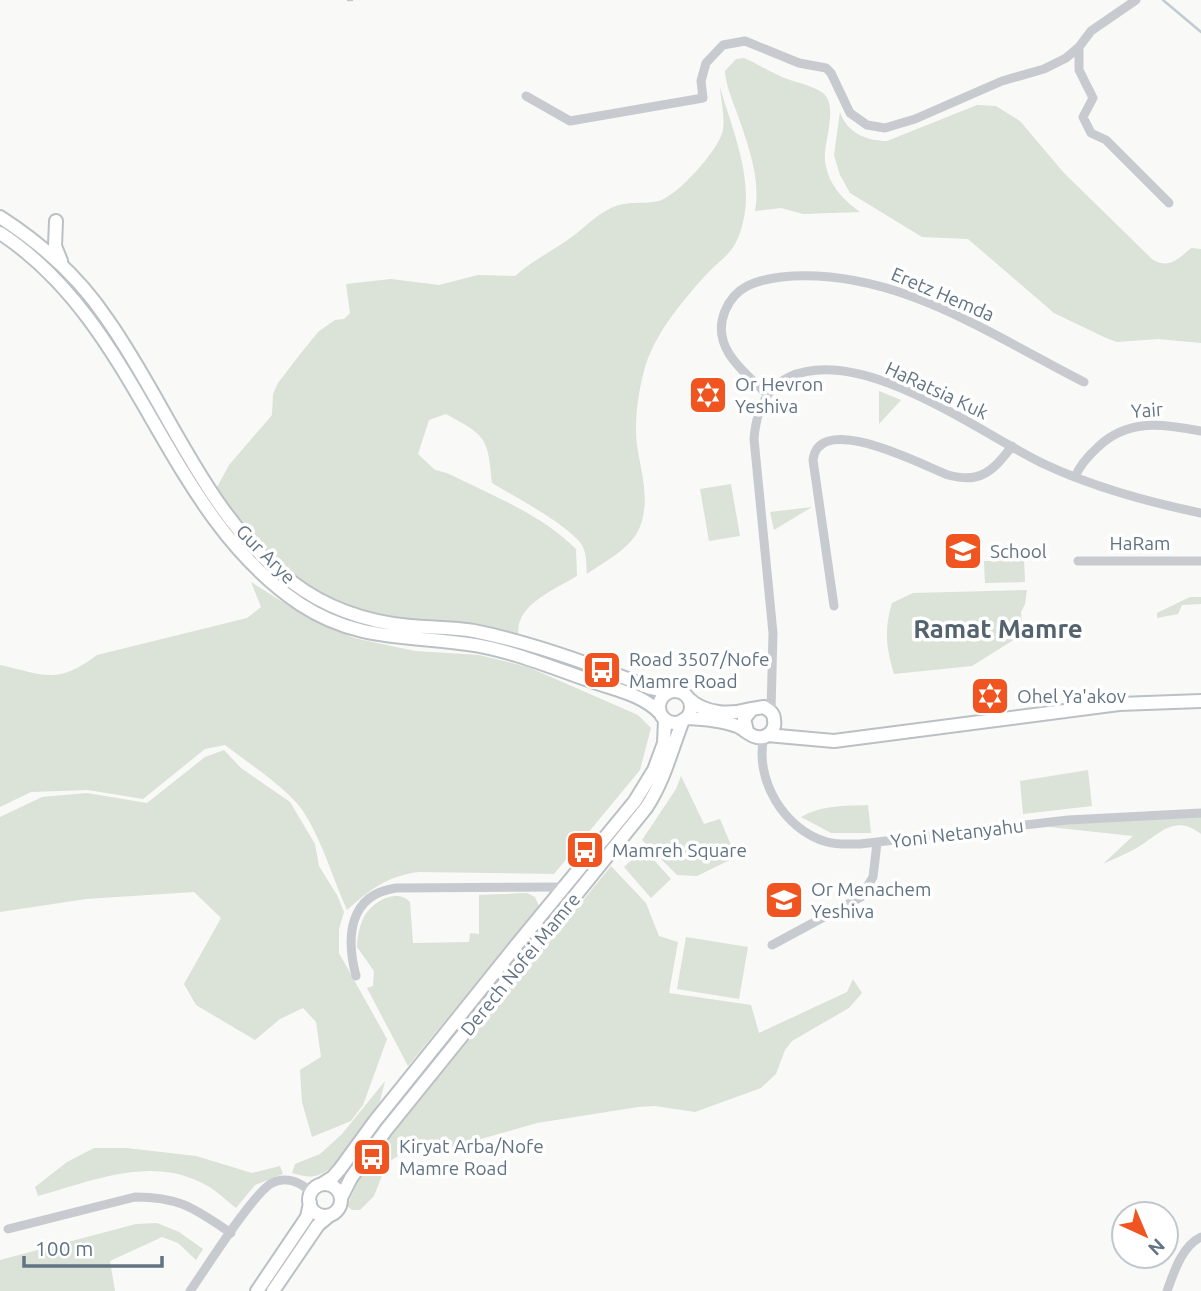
<svg xmlns="http://www.w3.org/2000/svg" width="1201" height="1291" font-family="Ubuntu,sans-serif">
<style>
.green{fill:#dbe2d7}
.lines{fill:none;stroke-linecap:round;stroke-linejoin:round}
.stream{stroke:#c1ccd1;stroke-width:2.5}
.secondary-casing{stroke:#bbc0c5;stroke-width:16}
.street{stroke:#c7cbcf;stroke-width:9}
.secondary{stroke:#fff;stroke-width:12}
.labels{text-anchor:middle;stroke-width:7;stroke-linejoin:round;paint-order:stroke}
.street-label{font-size:19px;fill:#627484;stroke:#fff}
.poi-label{font-size:19px;fill:#627484;stroke:#fff;text-anchor:start}
.district-label{font-size:26px;font-weight:bold;fill:#55636f;stroke:#fff}
</style>
<rect width="100%" height="100%" fill="#f9f9f7"/>
<!-- green -->
<path class="green" d="M 744,58 C 756,63 766,70 778,75 C 791,82 811,84 823,93 C 839,106 823,143 825,161 C 828,184 842,199 860,212 L 803,214 L 781,208 L 755,211 C 761,179 748,144 737,113 C 732,99 726,86 725,71 L 736,59 Z
M 720,87 C 732,129 754,179 743,222 C 736,254 722,257 704,277 C 680,304 653,336 644,371 C 638,393 634,423 637,445 C 641,473 651,502 639,529 C 630,549 604,562 587,574 C 586,565 587,556 583,547 C 574,528 512,495 492,483 C 488,437 486,436 446,414 L 429,420 L 418,454 L 435,470 L 447,473 C 491,495 541,514 576,549 L 577,576 C 556,589 512,606 519,637 C 478,619 436,625 393,618 C 343,610 303,588 266,554 C 247,536 231,512 215,491 L 229,465 L 272,415 L 273,394 L 278,383 L 301,353 L 318,332 L 335,320 L 344,319 L 350,313 L 346,284 L 391,279 L 439,285 L 478,275 L 515,276 C 534,259 557,249 577,233 C 588,224 598,214 611,208 C 628,200 643,205 659,201 C 678,195 719,150 723,130 C 725,117 721,101 720,87 Z
M 977,105 L 996,106 L 1020,121 L 1064,173 L 1153,260 C 1170,269 1178,259 1191,248 L 1201,249 L 1201,343 L 1158,339 L 1117,342 L 1106,338 L 1054,313 L 968,239 L 922,237 L 850,193 L 840,175 L 834,155 L 840,112 C 847,133 867,141 887,141 Z
M 879,391 L 901,400 L 879,424 Z
M 731,484 L 740,536 L 709,541 L 700,489 Z
M 812,507 L 774,530 L 770,512 Z
M 1024,560 L 1025,582 L 985,583 L 984,561 Z
M 251,582 L 310,619 L 354,638 L 415,651 L 479,655 L 528,667 L 638,715 L 651,728 L 640,770 L 554,874 L 419,872 C 387,876 371,889 347,910 C 332,877 323,842 303,811 C 287,788 248,763 225,745 L 205,749 L 143,799 L 88,790 L 31,792 L 0,807 L 0,665 C 45,675 57,685 97,655 L 247,618 L 261,607 Z
M 1027,590 L 1025,604 L 1021,612 L 1023,634 L 972,666 L 894,674 C 886,648 884,629 892,603 L 913,593 Z
M 1190,597 L 1201,597 L 1201,604 L 1182,605 L 1178,614 L 1157,618 L 1157,613 Z
M 224,750 L 241,768 L 290,802 L 315,844 L 319,866 L 337,895 L 344,912 L 339,929 L 339,953 L 387,1039 L 363,1105 L 351,1121 L 312,1137 L 302,1102 L 300,1070 L 321,1057 L 316,1022 L 303,1008 L 280,1019 L 255,1040 L 196,1005 L 184,984 L 221,918 L 194,892 L 86,899 L 0,912 L 0,817 L 42,797 L 87,793 L 147,803 L 205,757 Z
M 1088,770 L 1092,806 L 1023,814 L 1020,781 Z
M 681,776 L 704,824 L 720,819 L 736,857 L 697,876 L 677,875 L 642,840 L 676,789 Z
M 868,805 L 871,833 L 831,833 L 801,817 C 822,805 844,806 868,805 Z
M 1190,816 L 1201,817 L 1201,834 C 1173,812 1158,837 1133,850 C 1124,855 1113,859 1103,864 L 1133,836 L 1040,826 Z
M 644,849 L 671,879 L 651,898 L 624,867 Z
M 611,866 L 646,903 L 659,936 L 678,942 L 669,993 L 751,1005 L 759,1033 L 847,992 L 853,979 L 862,993 L 849,1008 L 792,1041 L 785,1050 L 776,1074 L 761,1088 L 695,1112 L 655,1106 L 638,1107 L 537,1123 L 456,1146 L 411,1152 L 398,1156 L 387,1163 L 374,1196 L 360,1210 L 352,1210 L 347,1206 L 358,1181 L 385,1143 Z
M 527,893 L 535,897 L 539,906 L 408,1066 L 367,988 L 373,986 L 374,971 L 357,947 C 357,937 359,928 363,919 C 370,903 396,887 410,902 L 413,943 L 469,942 L 470,933 L 479,934 L 479,895 Z
M 686,937 L 748,947 L 739,999 L 677,989 Z
M 385,1081 L 379,1105 L 331,1168 C 315,1179 309,1178 292,1173 L 295,1164 L 320,1154 L 342,1134 Z
M 94,1148 L 126,1148 L 196,1156 L 252,1173 L 280,1166 L 283,1174 L 255,1185 L 236,1208 C 228,1202 220,1194 211,1188 C 156,1153 95,1180 38,1196 L 35,1187 L 67,1162 Z
M 157,1223 L 179,1232 L 203,1249 L 196,1260 L 178,1243 L 162,1237 L 110,1261 L 115,1291 L 0,1291 L 0,1260 L 136,1224 Z"/>
<g class="lines">
<!-- stream -->
<path class="stream" d="M 348,0 L 352,0
M 1163,0 L 1201,32"/>
<!-- secondary casing -->
<g class="secondary-casing">
<path id="secondary" d="M 0,217 C 42,244 79,277 107,319 C 168,405 205,516 292,582 C 326,608 368,622 410,626 C 431,628 453,627 474,631 C 534,643 594,665 650,688 L 669,692
M 56,221 L 55,246 L 61,261
M 0,233 C 141,325 163,512 300,604 C 356,641 406,635 468,644 C 511,650 553,668 594,682 C 617,690 643,695 660,713
M659 707a16 16 0 1 1 32 0a16 16 0 1 1-32 0Z
M 689,699 C 705,714 730,715 751,709
M 686,718 C 703,719 722,720 737,726 C 744,729 750,736 757,737 C 767,739 776,730 774,720 C 774,713 770,711 764,707 L 752,709 L 744,719 L 747,731
M 767,735 L 834,741 L 1119,704 L 1201,701
M 322,1184 L 333,1177 L 340,1169 L 375,1121 L 519,942 L 635,801 L 654,770 L 664,743 L 665,720
M309 1200a16 16 0 1 1 32 0a16 16 0 1 1-32 0Z
M 341,1198 L 351,1178 L 386,1130 L 646,808 C 664,781 671,751 683,720
M 257,1291 L 307,1217 L 310,1203
M 273,1291 L 318,1225 L 330,1215"/>
</g>
<!-- street -->
<path class="street" d="M 1079,47 L 1079,70 L 1093,98 L 1083,117 L 1091,133 L 1106,140 L 1169,203
M 526,96 L 570,121 L 703,98 L 701,81 L 706,63 L 723,45 L 745,41 L 799,63 L 826,68 L 831,73 L 850,113 L 867,125 L 885,128 L 915,119 L 1002,81 L 1044,69 L 1066,58 L 1079,47 L 1091,31 L 1136,0
M 767,394 C 744,372 710,347 725,311 C 735,286 757,280 781,277 C 893,266 989,334 1084,382
M 1075,477 C 1080,465 1088,456 1098,447 C 1128,418 1164,424 1201,431
M 1078,561 L 1201,561
M 834,606 L 813,460 C 819,410 924,466 948,475 C 956,477 966,479 975,477 C 991,474 1002,459 1012,446
M 771,711 L 773,633 L 754,439 C 756,413 764,389 789,377 C 862,344 978,432 1044,464 C 1093,487 1148,502 1201,513
M 764,737 C 754,779 784,830 827,842 C 837,845 849,844 860,844 L 1068,820 L 1201,813
M 772,945 L 861,897 L 873,877 L 877,843
M 356,976 C 346,938 348,895 396,888 L 563,887
M 8,1229 L 135,1197 C 181,1197 195,1209 231,1233
M 190,1291 C 205,1270 253,1193 272,1183 C 286,1176 300,1182 311,1192
M 1167,1291 C 1174,1272 1182,1246 1201,1237"/>
<!-- secondary -->
<use href="#secondary" class="secondary"/>
</g>
<!-- icons -->
<defs>
<g id="synagogue-square" transform="scale(2.0125)"><rect x="-9" y="-9" width="18" height="18" rx="4" fill="#f05420" stroke="#fff"/><path d="M0-6.5L5.6 3.2H-5.6ZM0 6.5L5.6-3.2H-5.6Z" fill="#fff"/></g>
<g id="school-square" transform="scale(2.0125)"><rect x="-9" y="-9" width="18" height="18" rx="4" fill="#f05420" stroke="#fff"/><path d="M0-5L7-2L0 1L-7-2ZM-4 1L0 2.5L4 1V4Q0 6-4 4Z" fill="#fff"/></g>
<g id="bus-square" transform="scale(2.0125)"><rect x="-9" y="-9" width="18" height="18" rx="4" fill="#f05420" stroke="#fff"/><path d="M-5-6H5V4H4V6H2V4H-2V6H-4V4H-5ZM-3.5-4V0h7V-4ZM-3.5 1.2v1.5H-2V1.2ZM2 1.2v1.5H3.5V1.2Z" fill="#fff"/></g>
</defs>
<g fill-rule="evenodd">
<use href="#synagogue-square" x="708" y="395"/>
<use href="#school-square" x="963" y="551"/>
<use href="#bus-square" x="602" y="670"/>
<use href="#synagogue-square" x="990" y="696"/>
<use href="#bus-square" x="585" y="850"/>
<use href="#school-square" x="784" y="900"/>
<use href="#bus-square" x="372" y="1157"/>
</g>
<g class="labels">
<!-- street labels -->
<g class="street-label">
<text transform="translate(943 294) rotate(23)" y="7">Eretz Hemda</text>
<text transform="translate(937 390) rotate(25)" y="7">HaRatsia Kuk</text>
<text transform="translate(1147 410) rotate(-4)" y="7">Yair</text>
<text x="1140" y="550">HaRam</text>
<text transform="translate(266 554) rotate(45)" y="7">Gur Arye</text>
<text transform="translate(957 833) rotate(-7)" y="7">Yoni Netanyahu</text>
<text transform="translate(520 964) rotate(-51)" y="7">Derech Nofei Mamre</text>
</g>
<!-- poi labels -->
<g class="poi-label">
<text x="735" y="391">Or Hevron<tspan x="735" dy="22">Yeshiva</tspan></text>
<text x="990" y="558">School</text>
<text x="629" y="666">Road 3507/Nofe<tspan x="629" dy="22">Mamre Road</tspan></text>
<text x="1017" y="703">Ohel Ya'akov</text>
<text x="612" y="857">Mamreh Square</text>
<text x="811" y="896">Or Menachem<tspan x="811" dy="22">Yeshiva</tspan></text>
<text x="399" y="1153">Kiryat Arba/Nofe<tspan x="399" dy="22">Mamre Road</tspan></text>
</g>
<!-- district labels -->
<g class="district-label">
<text x="998" y="638">Ramat Mamre</text>
</g>
</g>
<!-- north arrow -->
<g transform="translate(1145 1235) rotate(136)"><circle r="33" fill="#ffffff" stroke="#c0c7ce" stroke-width="2"/>
<path d="M0-5L12 26L0 18L-12 26Z" fill="#f05420"/>
<text y="-10" font-size="19" font-weight="bold" text-anchor="middle" fill="#627484">N</text>
</g>
<!-- scale -->
<path d="M24 1256v10h138v-10" fill="none" stroke="#627484" stroke-width="3.5"/>
<text x="35" y="1256" font-size="21" fill="#627484" stroke="#ffffff" stroke-width="5" paint-order="stroke">100 m</text>
</svg>
